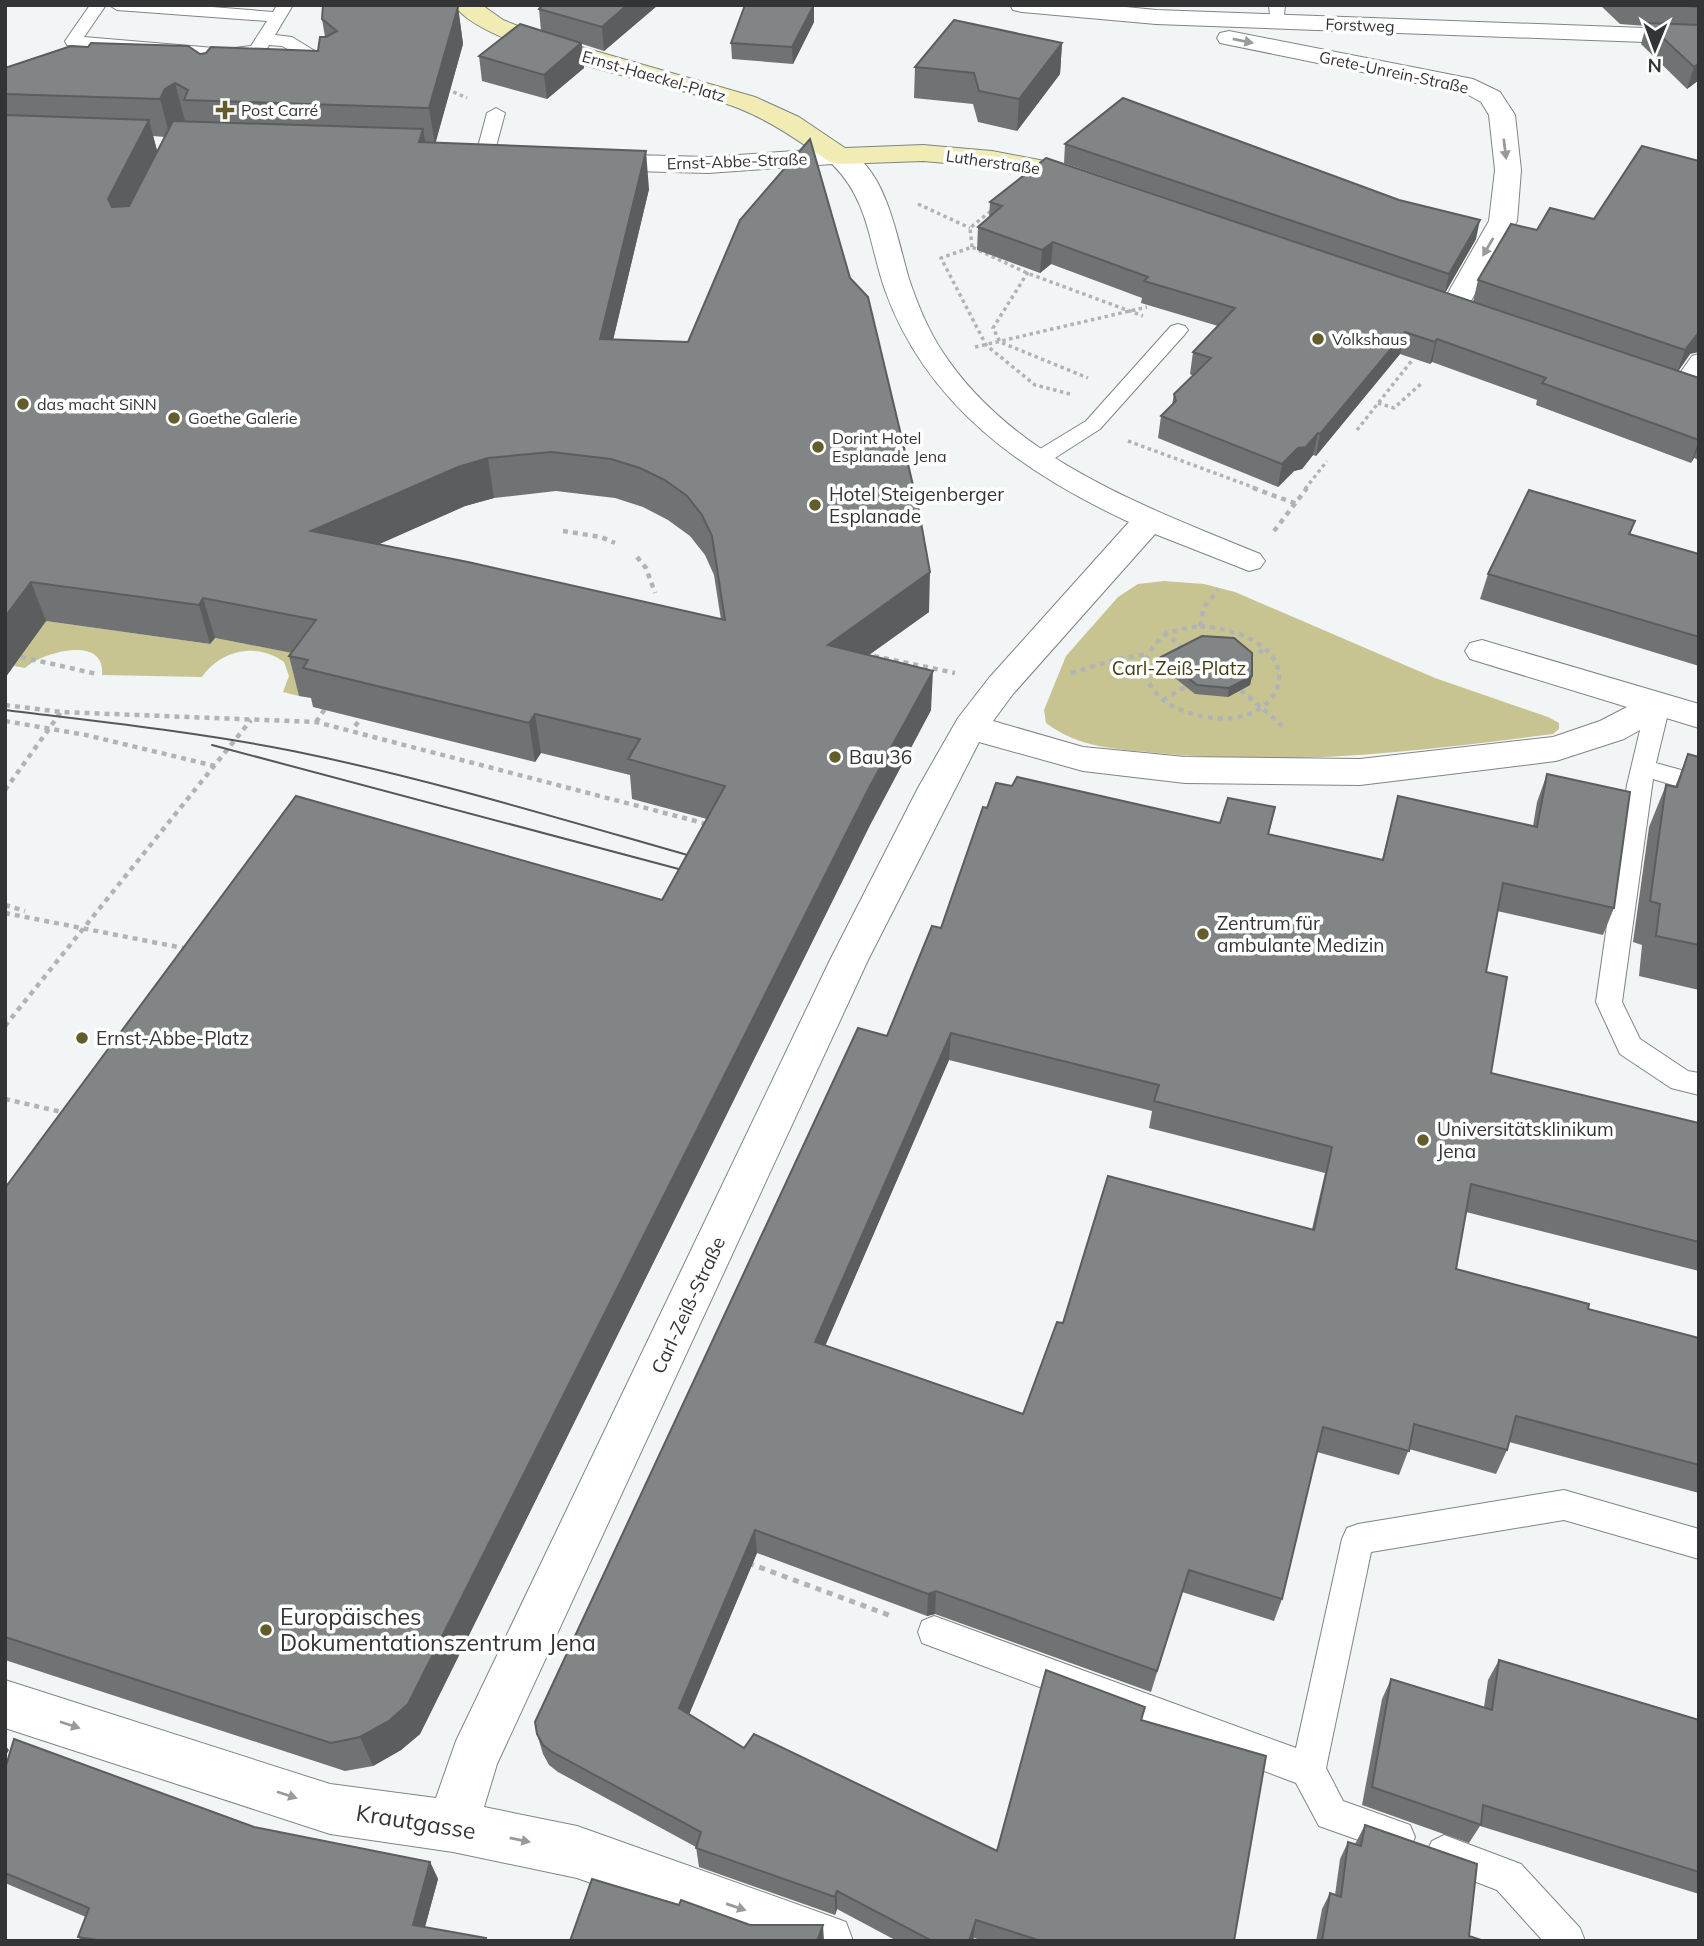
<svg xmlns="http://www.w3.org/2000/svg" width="1704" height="1946" font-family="Mulish,sans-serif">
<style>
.green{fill:#c8c492}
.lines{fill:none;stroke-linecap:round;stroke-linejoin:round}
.lane-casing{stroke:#818485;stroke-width:2}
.street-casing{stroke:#818485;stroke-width:2}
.secondary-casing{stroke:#818485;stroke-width:2}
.path-far2{stroke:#b1b4b5;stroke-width:3.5;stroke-dasharray:3.5 3.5;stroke-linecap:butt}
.path-far1{stroke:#b1b4b5;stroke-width:4.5;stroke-dasharray:5 5;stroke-linecap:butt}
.path{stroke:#b1b4b5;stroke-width:5;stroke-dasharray:6 6;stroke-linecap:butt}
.lane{fill:#fff;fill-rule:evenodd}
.street{fill:#fff;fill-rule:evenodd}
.secondary{fill:#f0ecb4;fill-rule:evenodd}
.tram{stroke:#565758;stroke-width:2}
.wall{fill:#707273;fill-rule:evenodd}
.shaded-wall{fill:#5b5d5e}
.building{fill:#828586;stroke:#5b5d5e;stroke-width:2;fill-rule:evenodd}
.oneway{fill:#999a9a}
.poi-dot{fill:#625d2a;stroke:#fff;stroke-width:2.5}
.labels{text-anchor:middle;stroke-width:7;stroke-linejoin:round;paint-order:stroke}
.far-street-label{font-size:16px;fill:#333435;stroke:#fff}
.far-poi-label{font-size:16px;fill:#333435;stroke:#fff;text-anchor:start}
.poi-label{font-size:19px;fill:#333435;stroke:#fff;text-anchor:start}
.park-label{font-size:19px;fill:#423e12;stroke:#fff}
.street-label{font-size:19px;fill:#333435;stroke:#fff}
.near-poi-label{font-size:23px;fill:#333435;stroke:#fff;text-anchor:start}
.near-street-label{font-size:23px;fill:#333435;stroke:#fff}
</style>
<rect width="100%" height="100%" fill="#f1f5f6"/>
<!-- green -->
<path class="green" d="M 1164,581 L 1204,584 L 1235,592 L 1435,678 L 1548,717 L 1559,723 L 1559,729 L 1553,734 C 1421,751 1290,767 1157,753 C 1116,749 1079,748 1046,723 L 1044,710 L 1066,656 L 1118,597 L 1138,584 Z
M 33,619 L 210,644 L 215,638 L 326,659 L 299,696 L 283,692 L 289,676 L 284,662 C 257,642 221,650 202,677 L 102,675 C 106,634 42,652 25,668 L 14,666 L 38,632 Z"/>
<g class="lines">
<!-- lane casing -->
<g class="lane-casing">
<path id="lane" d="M 90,5 L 106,5 L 84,37 L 226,49 L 251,46 L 267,21 L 117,10 L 109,5 L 187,5 L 273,12 L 277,5 L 293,5 L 275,35 L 292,37 L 341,67 L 332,72 L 326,71 L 282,46 L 269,45 L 263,55 L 232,59 L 224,71 L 218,72 L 209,67 L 215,58 L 67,45 L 65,41 Z
M 1269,5 L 1285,5 L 1283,26 L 1271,26 Z
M 496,108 L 505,113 L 493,158 L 490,162 L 478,162 L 475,158 L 487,113 Z
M 1178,324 L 1185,326 L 1188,330 L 1185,334 L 1100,429 L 1044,465 L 1030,465 L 1026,460 L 1030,455 L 1086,421 L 1171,326 Z
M 1699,354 L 1699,375 L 1687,391 L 1673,391 L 1670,387 L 1673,383 L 1692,356 Z
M 1658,697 L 1666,699 L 1670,705 L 1656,763 L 1699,775 L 1699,793 L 1653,779 L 1622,1002 L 1640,1039 L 1688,1071 L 1699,1073 L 1699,1095 L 1671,1088 L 1620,1054 L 1596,1002 L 1627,785 L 1646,705 L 1650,699 Z
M 1564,1490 L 1699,1529 L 1699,1559 L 1564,1520 L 1371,1552 L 1326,1768 L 1343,1801 L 1410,1825 L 1415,1837 L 1410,1849 L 1398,1854 L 1319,1826 L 1296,1783 L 922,1643 L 918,1632 L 922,1621 L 934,1616 L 1296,1748 L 1342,1539 L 1347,1528 L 1358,1524 Z
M 1444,1835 L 1521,1864 L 1580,1928 L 1585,1941 L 1543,1941 L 1497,1890 L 1432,1865 L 1426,1853 L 1432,1841 Z"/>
</g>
<!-- street casing -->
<g class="street-casing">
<path id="street" d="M 1010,5 L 1106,5 L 1156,10 L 1699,30 L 1699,44 L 1156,24 L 1022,12 L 1013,10 Z
M 1229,31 L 1473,79 L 1500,92 L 1515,115 L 1521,170 L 1517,221 L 1464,313 L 1454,316 L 1444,313 L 1440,307 L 1489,221 L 1495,170 L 1489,115 L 1481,102 L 1465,93 L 1220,43 L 1217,38 L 1220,33 Z
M 839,148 C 886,160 897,240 909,279 C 917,303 928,330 942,351 C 1013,460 1146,507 1260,554 L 1265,561 L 1260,568 L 1249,571 L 1155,534 L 1013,694 L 993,721 L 1083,747 L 1185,757 L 1360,759 L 1553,737 L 1600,721 L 1627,707 L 1470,659 L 1465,651 L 1470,643 L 1482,640 L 1699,704 L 1699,728 L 1663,717 L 1624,739 L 1556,761 L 1360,785 L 1185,783 L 1083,771 L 979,742 L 868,960 L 497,1764 L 484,1807 L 577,1826 L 827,1915 L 846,1922 L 853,1941 L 753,1941 L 577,1878 L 453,1852 L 330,1834 L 5,1728 L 5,1680 L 330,1784 L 436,1798 L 456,1741 L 830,960 L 918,788 L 958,718 L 989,678 L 1129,522 C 1023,473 926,405 885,290 C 869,244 869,200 832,164 L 708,173 L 595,170 L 586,168 L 582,162 L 586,156 L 595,154 L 708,157 Z"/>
</g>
<!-- secondary casing -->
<g class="secondary-casing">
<path id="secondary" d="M 454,5 L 482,5 L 503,20 L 543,36 L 755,97 L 799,117 L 845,148 L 923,145 L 992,151 L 1060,164 L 1095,175 L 1099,181 L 1095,187 L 1086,189 L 1046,177 L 992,167 L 923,161 L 839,164 L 830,162 C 800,142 771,121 738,108 C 677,84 487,53 454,5 Z"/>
</g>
<!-- path-far2 -->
<path class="path-far2" d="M 447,89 L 467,98
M 918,204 L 970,228
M 972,247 L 970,228 L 992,210
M 1028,272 L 993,328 L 1000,342 L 1088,378
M 975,347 L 1147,307
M 1070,394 L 1035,385 L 986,345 L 941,258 L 972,247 L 1027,273 L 1143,316
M 1378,403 L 1394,408 L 1423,382
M 1357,430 L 1413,359
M 1128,441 L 1258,489
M 1305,489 L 1327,461"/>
<!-- path-far1 -->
<path class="path-far1" d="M 1253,488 L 1297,504
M 563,531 L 601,537 L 615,543
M 1274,531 L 1307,488
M 637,557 L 646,568 L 655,593
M 1200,626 C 1329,638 1283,748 1184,711 C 1161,703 1149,690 1143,666 C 1157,634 1167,631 1200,626 Z
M 1200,626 L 1204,607 L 1218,590
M 1164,632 L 1184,649
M 874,656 L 955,673
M 1249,656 L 1267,649
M 21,657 L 97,674
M 1071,673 L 1117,659 L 1147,654
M 1241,690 L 1286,729
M 1163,700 L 1187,686
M 5,705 L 61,712 L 316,722 L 707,824
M 5,721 L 86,735 L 215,766
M 316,722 L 327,706
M 355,726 L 363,716
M 5,790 L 61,712
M 5,905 L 25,911
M 5,913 L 188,949
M 5,1026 L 251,720
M 5,1099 L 66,1113"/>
<!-- path -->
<path class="path" d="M 748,1563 L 894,1617"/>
<!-- lane -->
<use href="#lane" class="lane"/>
<!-- street -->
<use href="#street" class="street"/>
<!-- secondary -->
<use href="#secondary" class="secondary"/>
<!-- tram -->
<path class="tram" d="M 5,710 C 102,722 198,732 293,751 C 430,779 564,820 698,858
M 212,745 L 690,872"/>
</g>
<!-- wall -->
<path class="wall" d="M 658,5 L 604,51 L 582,44 L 584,68 L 547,99 L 482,81 L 479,56 L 541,31 L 539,9 Z
M 1600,5 L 1699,5 L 1699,80 L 1687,89 L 1641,44 L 1646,26 L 1620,24 Z
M 458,7 L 463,44 L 435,143 L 649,189 L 613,340 L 929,612 L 869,655 L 931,710 L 870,825 L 420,1734 L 401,1750 L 373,1766 L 345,1771 L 5,1660 L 5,1188 L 662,900 L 707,819 L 632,799 L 630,775 L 541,753 L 535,762 L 313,707 L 311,698 L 299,696 L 289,656 L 292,653 L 215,638 L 210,644 L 46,621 L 5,678 L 5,68 L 200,54 L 318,51 L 325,37 L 322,19 ZM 153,136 L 165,137 L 157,151 ZM 556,491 L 615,498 L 643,507 L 668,520 L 690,536 L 705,555 L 714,575 L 721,620 L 379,544 L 465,506 L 494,498 Z
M 814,22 L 793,64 L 732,59 L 731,43 Z
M 1062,43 L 1060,74 L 1017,131 L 978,122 L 973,104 L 914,98 L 915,67 Z
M 1065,144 L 1476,239 L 1445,293 L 1473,302 L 1478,280 L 1511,224 L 1690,354 L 1678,371 L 1699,378 L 1699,460 L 1694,458 L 1691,463 L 1536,405 L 1537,400 L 1432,362 L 1430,364 L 1400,354 L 1316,456 L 1313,455 L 1302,469 L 1294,471 L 1278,487 L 1158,438 L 1161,416 L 1172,405 L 1174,394 L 1193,376 L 1190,374 L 1193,352 L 1218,326 L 1141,303 L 1142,298 L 1051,264 L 1040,273 L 977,250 L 978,227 L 989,218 L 990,202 L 1317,249 L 1064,163 Z
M 1635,521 L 1630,535 L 1699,554 L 1699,666 L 1480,599 L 1488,574 Z
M 1161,657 L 1252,676 L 1250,685 L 1228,697 L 1195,694 L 1160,666 Z
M 1688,754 L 1699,757 L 1699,990 L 1639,976 L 1642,945 L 1633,942 L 1649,827 L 1666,785 L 1675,787 Z
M 1547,774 L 1614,908 L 1603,935 L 1497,911 L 1486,972 L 1491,1073 L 1699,1123 L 1699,1271 L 1466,1212 L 1456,1269 L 1588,1309 L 1697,1338 L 1699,1322 L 1699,1493 L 1509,1442 L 1507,1450 L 1496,1474 L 1409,1449 L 1399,1475 L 1317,1452 L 1282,1599 L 1274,1621 L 1182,1592 L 1151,1692 L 935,1614 L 927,1616 L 757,1553 L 689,1714 L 744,1748 L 997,1851 L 1145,1707 L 1142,1720 L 1234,1941 L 983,1941 L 974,1938 L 973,1941 L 897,1941 L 837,1909 L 835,1915 L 699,1867 L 696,1847 L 558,1772 L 549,1765 L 543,1754 L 537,1734 L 941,928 L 1220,823 L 1275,807 L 1269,834 L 1382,860 L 1398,796 L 1533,826 L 1537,802 ZM 949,1060 L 1152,1111 L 1149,1128 L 1325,1173 L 1312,1229 L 1063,1323 L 1023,1414 L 825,1346 Z
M 1499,1660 L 1699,1720 L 1699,1894 L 1480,1826 L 1469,1843 L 1362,1805 L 1382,1699 L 1391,1679 L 1484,1707 L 1488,1680 Z
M 5,1769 L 254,1827 L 430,1862 L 438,1879 L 425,1927 L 486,1938 L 487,1941 L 82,1941 L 78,1937 L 86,1917 L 5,1883 Z
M 1365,1825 L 1469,1936 L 1484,1941 L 1316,1941 L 1322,1909 L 1330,1893 L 1335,1895 L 1340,1859 L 1348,1842 L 1355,1844 Z"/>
<!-- shaded-wall -->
<path class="shaded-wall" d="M 627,5 L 658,5 L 604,51 L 602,27 Z
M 814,5 L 814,22 L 793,64 L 792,47 Z
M 458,7 L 463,44 L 435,145 L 429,108 Z
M 581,43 L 584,68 L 547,99 L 544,75 Z
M 1062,43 L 1060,74 L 1017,131 L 1019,99 Z
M 1699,63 L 1699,80 L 1687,89 L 1694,67 Z
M 175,83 L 185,121 L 170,137 L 160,99 L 165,89 Z
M 149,120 L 159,158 L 119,238 L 108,199 Z
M 423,129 L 429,166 L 419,142 Z
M 646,151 L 649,189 L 604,378 L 600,339 Z
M 1480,220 L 1476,239 L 1445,293 L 1449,274 Z
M 1053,242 L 1051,264 L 1040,273 L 1042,250 Z
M 1405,332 L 1400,354 L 1316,456 L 1320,434 Z
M 1698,332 L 1699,332 L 1699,352 L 1690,354 L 1677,373 L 1685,350 Z
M 1437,339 L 1432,362 L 1430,364 L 1435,342 Z
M 1318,433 L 1313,455 L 1302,469 L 1294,471 L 1278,487 L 1282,464 L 1298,448 Z
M 1699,440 L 1699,445 L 1694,458 L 1691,463 Z
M 488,458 L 494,498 L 465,506 L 321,570 L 311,531 L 458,467 Z
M 930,572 L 929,612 L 828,684 L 828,645 Z
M 31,582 L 46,621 L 5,678 L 5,617 Z
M 203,598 L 215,638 L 210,644 L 199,605 Z
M 933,671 L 931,710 L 870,825 L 420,1734 L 401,1750 L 373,1766 L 360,1737 Z
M 1252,676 L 1250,685 L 1228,697 L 1229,688 Z
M 535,714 L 541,753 L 535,762 L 529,723 Z
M 951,1033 L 949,1060 L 816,1367 L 815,1342 Z
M 755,1530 L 757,1553 L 683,1729 L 679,1708 Z
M 936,1591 L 935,1614 L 927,1616 L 928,1594 Z
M 5,1745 L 9,1750 L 5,1757 Z
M 430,1862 L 438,1879 L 421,1941 L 413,1925 Z
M 837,1891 L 837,1909 L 835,1915 L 835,1897 Z
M 976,1920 L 973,1941 L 969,1941 Z
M 823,1925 L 824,1941 L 817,1941 Z"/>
<!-- building -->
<path class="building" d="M 323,5 L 455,5 L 458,7 L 429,108 L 184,100 L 188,90 L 175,83 L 165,89 L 160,99 L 5,94 L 5,68 L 71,46 L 88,47 L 91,43 L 188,46 L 200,54 L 206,53 L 211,47 L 318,51 L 320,37 L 326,37 L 337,31 L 322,19 Z
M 543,5 L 627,5 L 602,27 L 539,9 Z
M 745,5 L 814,5 L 792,47 L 731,43 Z
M 1670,5 L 1699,5 L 1699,7 Z
M 954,20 L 1062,43 L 1019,99 L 979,91 L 974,73 L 915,67 Z
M 1647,23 L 1699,25 L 1699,63 L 1694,67 Z
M 520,24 L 581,43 L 544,75 L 479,56 Z
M 1123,98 L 1399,200 L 1480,220 L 1449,274 L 1065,144 Z
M 5,115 L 149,120 L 108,199 L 112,207 L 129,206 L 173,121 L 423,129 L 419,142 L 646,151 L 600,339 L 688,342 L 740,220 L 810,139 L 850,278 L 868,297 L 918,506 L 930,572 L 828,645 L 933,671 L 870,786 L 408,1704 L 389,1721 L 360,1737 L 331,1743 L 5,1637 L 5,1188 L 296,796 L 662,900 L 725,786 L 628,759 L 640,739 L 535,714 L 529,723 L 303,668 L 308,660 L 289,656 L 316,620 L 203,598 L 199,605 L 31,582 L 5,617 ZM 551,452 L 611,459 L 640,468 L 665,480 L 687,496 L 702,515 L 712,536 L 725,620 L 468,562 L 311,531 L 458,467 L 488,458 Z
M 1642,146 L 1699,161 L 1699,332 L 1685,350 L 1478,280 L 1511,224 L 1537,230 L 1550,208 L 1594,219 Z
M 1046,158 L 1699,378 L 1699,440 L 1542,383 L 1546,378 L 1437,339 L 1435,342 L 1405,332 L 1320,434 L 1318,433 L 1306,447 L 1298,448 L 1282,464 L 1161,416 L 1176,401 L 1174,394 L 1211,358 L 1193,352 L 1235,308 L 1144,281 L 1148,277 L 1053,242 L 1042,250 L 978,227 L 1002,206 L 990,202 Z
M 1529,490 L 1635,521 L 1629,534 L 1699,554 L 1699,637 L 1488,574 Z
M 1202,636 L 1234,638 L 1252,653 L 1252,676 L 1229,688 L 1197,685 L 1161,657 Z
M 1688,754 L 1699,757 L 1699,945 L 1656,936 L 1660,904 L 1650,901 L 1666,785 L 1677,787 Z
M 1547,774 L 1630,792 L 1614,908 L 1503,883 L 1486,972 L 1507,977 L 1491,1073 L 1699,1123 L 1699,1242 L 1471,1184 L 1456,1269 L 1589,1304 L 1588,1309 L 1699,1338 L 1699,1465 L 1516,1416 L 1507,1450 L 1414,1424 L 1409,1451 L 1323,1427 L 1282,1599 L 1189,1570 L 1157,1671 L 936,1591 L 928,1594 L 755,1530 L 679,1708 L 744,1748 L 754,1734 L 997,1851 L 1046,1670 L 1145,1707 L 1141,1720 L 1266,1756 L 1234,1941 L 1041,1941 L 976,1920 L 969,1941 L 932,1941 L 837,1891 L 835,1897 L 696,1848 L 701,1832 L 552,1752 L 543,1745 L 537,1734 L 535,1722 L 858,1028 L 887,1036 L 932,926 L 941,928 L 983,807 L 987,808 L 996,783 L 1012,786 L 1017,777 L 1220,823 L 1228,798 L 1275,807 L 1268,834 L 1383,860 L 1398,796 L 1537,827 ZM 951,1033 L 1159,1085 L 1154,1101 L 1332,1147 L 1314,1230 L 1108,1176 L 1063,1323 L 1057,1322 L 1023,1414 L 815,1342 Z
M 1499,1660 L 1699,1720 L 1699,1872 L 1483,1805 L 1481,1825 L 1372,1787 L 1391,1679 L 1492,1710 Z
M 14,1739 L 254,1827 L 430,1862 L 413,1925 L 486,1938 L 485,1941 L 103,1941 L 78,1937 L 89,1908 L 5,1873 L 5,1769 Z
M 1365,1825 L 1477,1864 L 1469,1936 L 1484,1941 L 1322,1941 L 1330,1893 L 1341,1897 L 1348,1842 L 1361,1846 Z
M 592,1879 L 679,1905 L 681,1900 L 750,1925 L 823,1925 L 817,1941 L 570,1941 Z"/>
<!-- one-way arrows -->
<defs><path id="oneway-solid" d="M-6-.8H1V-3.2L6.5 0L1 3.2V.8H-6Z" transform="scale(1.75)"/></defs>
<g class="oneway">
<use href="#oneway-solid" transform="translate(1243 41) rotate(11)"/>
<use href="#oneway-solid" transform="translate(1505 149) rotate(83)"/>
<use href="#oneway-solid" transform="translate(1488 247) rotate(120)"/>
<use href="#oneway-solid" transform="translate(70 1725) rotate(18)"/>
<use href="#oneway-solid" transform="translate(287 1795) rotate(18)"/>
<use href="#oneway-solid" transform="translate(520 1840) rotate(12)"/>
<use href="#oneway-solid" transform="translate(736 1907) rotate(19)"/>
</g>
<!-- markers -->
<g class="poi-dot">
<path d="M221.5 99.5h7v7h7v7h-7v7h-7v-7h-7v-7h7z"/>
<circle cx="1318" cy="339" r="7"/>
<circle cx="23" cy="404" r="7"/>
<circle cx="174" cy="418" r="7"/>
<circle cx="818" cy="447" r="7"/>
<circle cx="815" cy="505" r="7"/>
<circle cx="835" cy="757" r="7"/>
<circle cx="1203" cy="934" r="7"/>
<circle cx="82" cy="1038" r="7"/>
<circle cx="1423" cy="1140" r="7"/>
<circle cx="266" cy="1630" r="7"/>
</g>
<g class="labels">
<!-- far-street labels -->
<g class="far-street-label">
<text transform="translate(1360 25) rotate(2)" y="6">Forstweg</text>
<text transform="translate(1394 72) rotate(12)" y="6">Grete-Unrein-Straße</text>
<text transform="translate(654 76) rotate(16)" y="6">Ernst-Haeckel-Platz</text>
<text transform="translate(737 161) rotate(-2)" y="6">Ernst-Abbe-Straße</text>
<text transform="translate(993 162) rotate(8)" y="6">Lutherstraße</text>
</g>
<!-- far-poi labels -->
<g class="far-poi-label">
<text x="241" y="116">Post Carré</text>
<text x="1332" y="345">Volkshaus</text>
<text x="37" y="410">das macht SiNN</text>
<text x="188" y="424">Goethe Galerie</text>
<text x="832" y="444">Dorint Hotel<tspan x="832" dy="18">Esplanade Jena</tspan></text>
</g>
<!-- poi labels -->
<g class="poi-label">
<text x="829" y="501">Hotel Steigenberger<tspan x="829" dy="22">Esplanade</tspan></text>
<text x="849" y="764">Bau 36</text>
<text x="1217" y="930">Zentrum für<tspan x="1217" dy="22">ambulante Medizin</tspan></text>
<text x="96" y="1045">Ernst-Abbe-Platz</text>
<text x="1437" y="1136">Universitätsklinikum<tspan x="1437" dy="22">Jena</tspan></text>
</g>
<!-- park labels -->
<g class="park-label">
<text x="1179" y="675">Carl-Zeiß-Platz</text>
</g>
<!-- street labels -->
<g class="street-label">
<text transform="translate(688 1305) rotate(-65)" y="7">Carl-Zeiß-Straße</text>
</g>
<!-- near-poi labels -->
<g class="near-poi-label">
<text x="280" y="1625">Europäisches<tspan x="280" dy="26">Dokumentationszentrum Jena</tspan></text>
</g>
<!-- near-street labels -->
<g class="near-street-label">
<text transform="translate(416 1822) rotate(9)" y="8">Krautgasse</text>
</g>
</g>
<!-- border -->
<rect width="1704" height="1946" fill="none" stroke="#333435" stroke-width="14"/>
<!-- north arrow -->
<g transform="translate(1655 49) rotate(181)" stroke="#ffffff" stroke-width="5" paint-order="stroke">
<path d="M0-5L12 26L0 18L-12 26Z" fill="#333435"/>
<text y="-10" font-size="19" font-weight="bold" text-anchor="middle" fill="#333435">N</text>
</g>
</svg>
